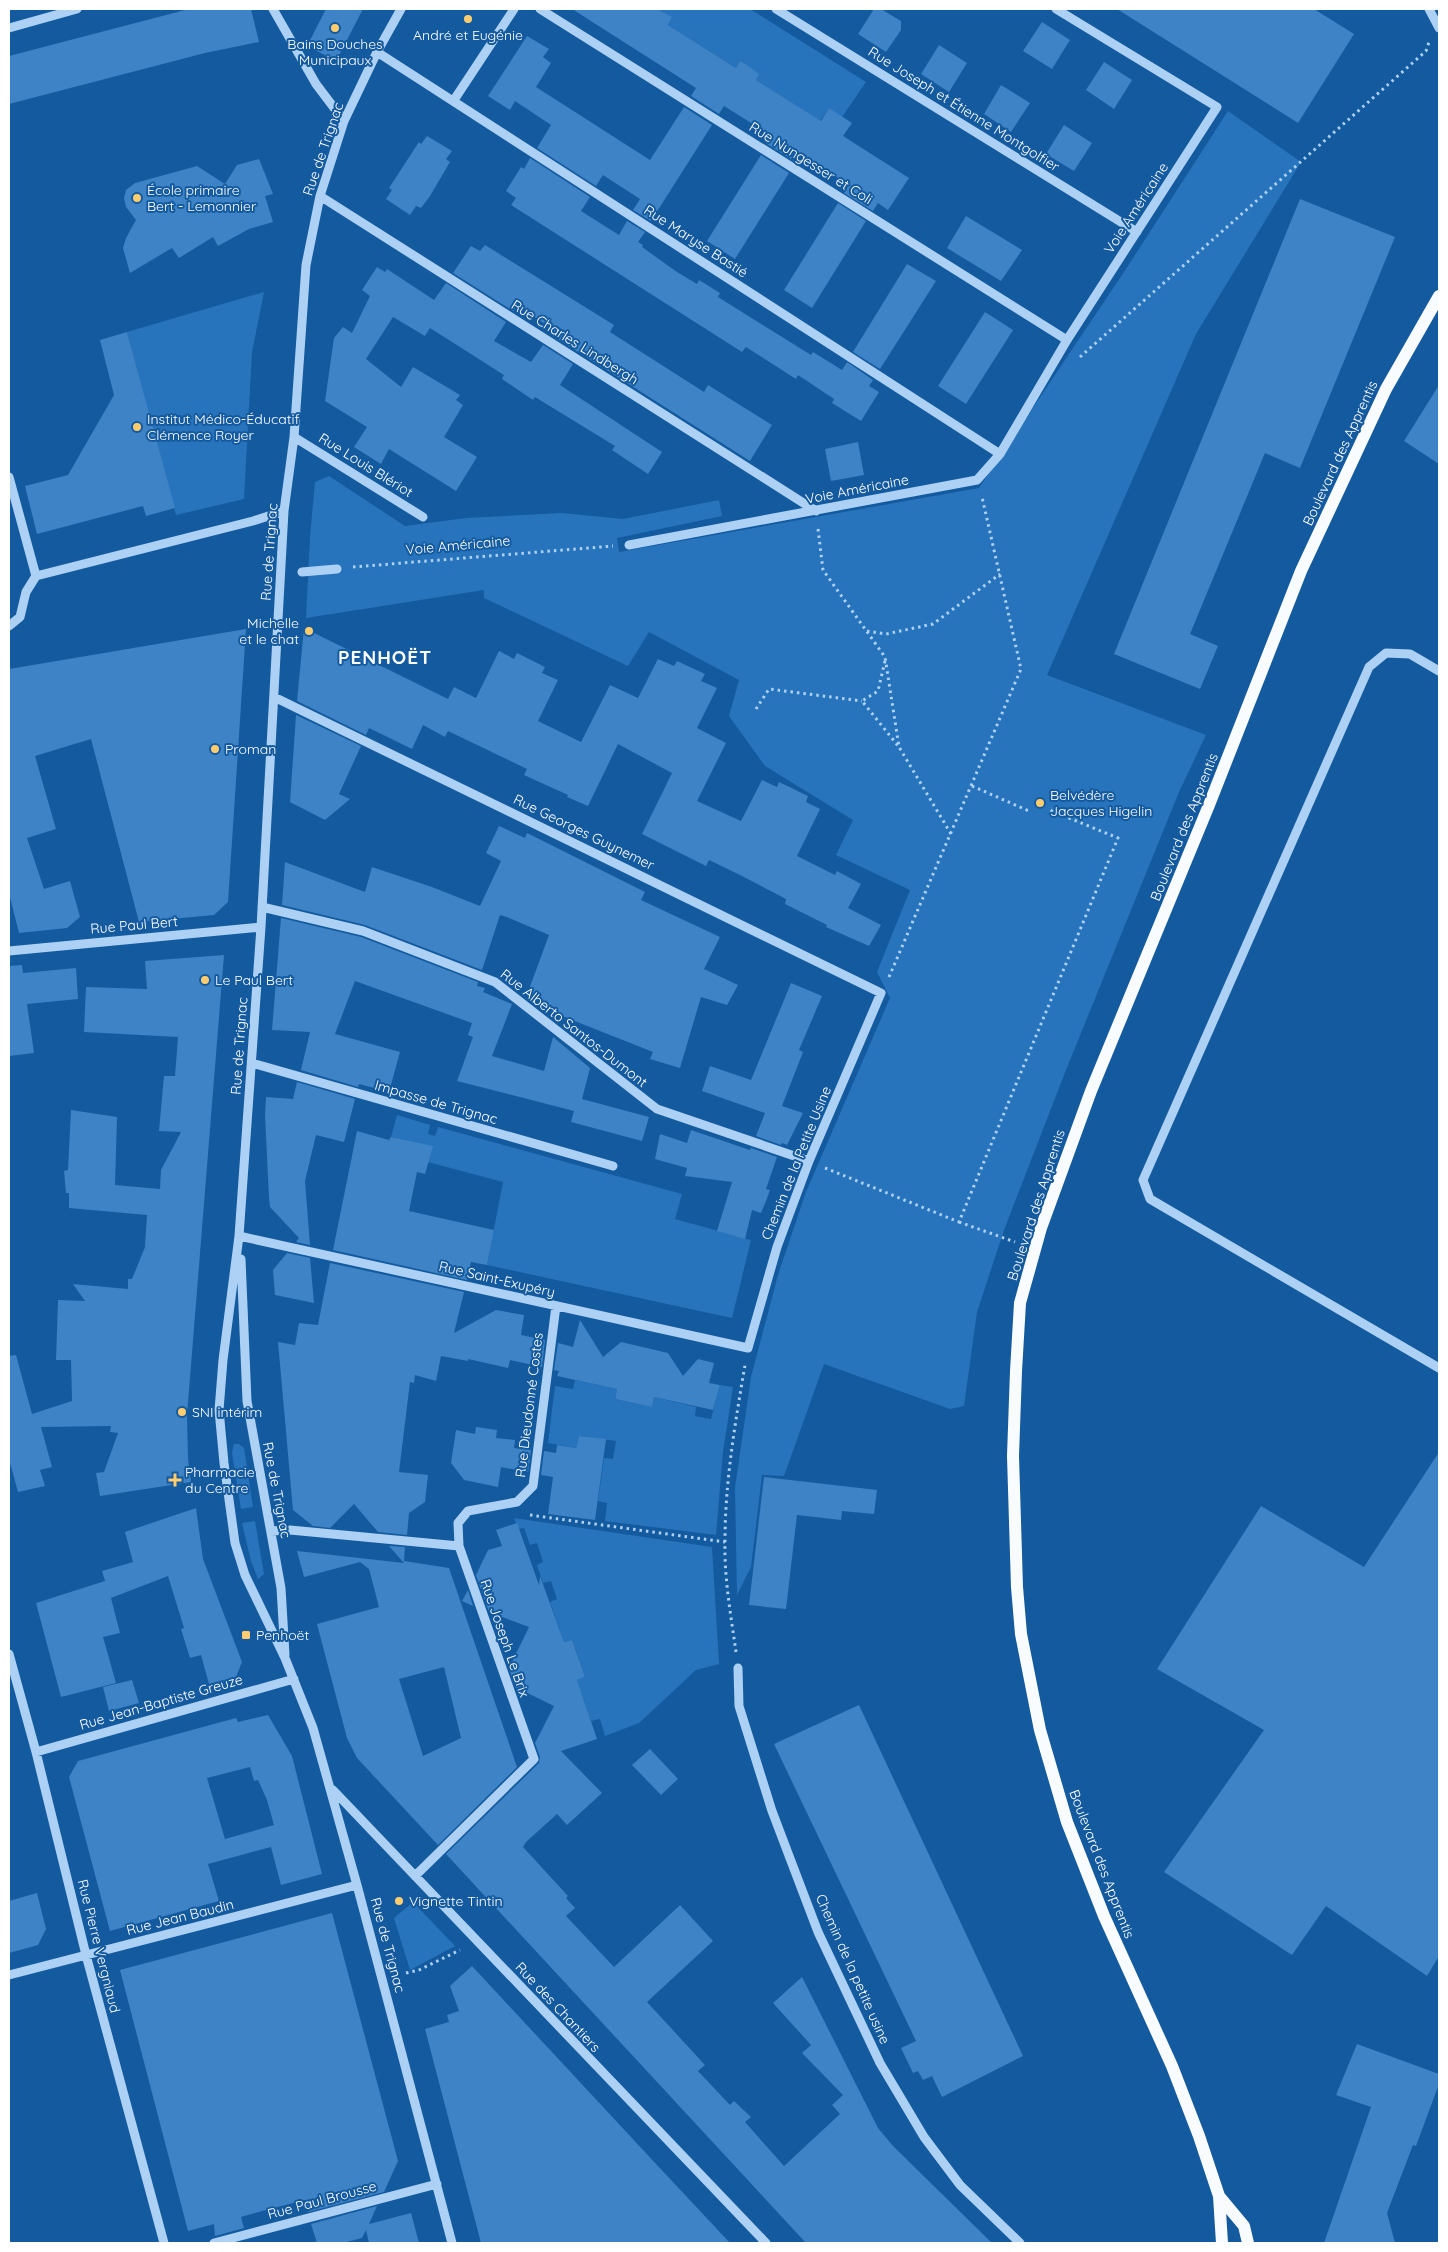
<svg xmlns="http://www.w3.org/2000/svg" width="1448" height="2252" font-family="Quicksand,sans-serif">
<style>
.green{fill:#2774bd}
.building{fill:#3d83c5;fill-rule:evenodd}
.lines{fill:none;stroke-linecap:round;stroke-linejoin:round}
.path{stroke:#acd1f4;stroke-width:3;stroke-dasharray:2.5 4;stroke-linecap:butt}
.minor{stroke:#acd1f4;stroke-width:9}
.major{stroke:#f9fcff;stroke-width:12}
.poi-dot{fill:#ffcc6f;stroke:#145a9f;stroke-width:2}
.labels{text-anchor:middle;stroke-width:4;stroke-linejoin:round;paint-order:stroke}
.poi-label{font-size:14px;fill:#fff;stroke:#145a9f;text-anchor:start}
.street-label{font-size:14px;fill:#fff;stroke:#145a9f}
.district-label{font-size:19px;font-weight:bold;letter-spacing:1px;fill:#fff;stroke:#145a9f}
</style>
<rect width="100%" height="100%" fill="#145a9f"/>
<!-- green -->
<path class="green" d="M 657,9 L 750,9 L 866,82 L 838,123 L 834,112 L 829,108 L 820,121 L 756,80 L 759,74 L 740,61 L 736,68 L 668,25 L 671,17 Z
M 1228,111 L 1301,162 L 1196,334 L 1047,675 L 1206,735 L 1179,792 L 1066,1070 L 1004,1230 L 977,1312 L 964,1406 L 950,1409 L 824,1364 L 784,1476 L 762,1475 L 751,1567 L 737,1595 L 735,1488 L 751,1377 L 778,1275 L 806,1192 L 890,998 L 877,972 L 910,890 L 836,855 L 853,820 L 765,766 L 729,716 L 739,680 L 649,632 L 628,666 L 484,598 L 484,590 L 306,618 L 310,537 L 315,482 L 329,476 L 405,526 L 466,518 L 562,513 L 623,519 L 719,500 L 722,516 L 617,538 L 619,552 L 979,488 L 1124,272 Z
M 264,292 L 252,352 L 244,499 L 176,515 L 127,332 Z
M 397,1115 L 430,1125 L 428,1134 L 435,1136 L 438,1127 L 682,1194 L 675,1219 L 751,1240 L 732,1318 L 487,1265 L 503,1182 L 424,1161 L 407,1141 L 391,1137 Z
M 575,1380 L 617,1389 L 615,1399 L 652,1407 L 654,1397 L 696,1407 L 695,1416 L 711,1419 L 720,1385 L 733,1387 L 723,1452 L 716,1535 L 605,1521 L 607,1503 L 598,1501 L 604,1458 L 613,1459 L 616,1441 L 579,1436 L 576,1448 L 548,1443 L 555,1386 L 573,1389 Z
M 234,1444 L 239,1444 L 244,1448 L 253,1507 L 241,1509 L 232,1453 Z
M 514,1518 L 712,1547 L 719,1664 L 696,1670 L 639,1723 L 605,1736 L 600,1719 L 591,1721 L 577,1680 L 585,1677 L 572,1640 L 564,1642 L 550,1602 L 557,1599 L 551,1581 L 543,1583 L 537,1565 L 543,1562 L 537,1543 L 530,1545 L 524,1528 L 519,1529 Z
M 255,1521 L 264,1574 L 258,1579 L 251,1561 L 242,1523 Z
M 413,1902 L 455,1946 L 410,1970 L 394,1918 Z"/>
<!-- building -->
<path class="building" d="M 189,9 L 251,9 L 259,42 L 205,53 L 9,104 L 9,56 Z
M 326,9 L 363,9 L 336,61 L 307,46 Z
M 572,9 L 657,9 L 672,17 L 668,25 L 736,68 L 740,61 L 750,67 L 759,74 L 756,80 L 821,121 L 829,108 L 852,123 L 843,136 L 909,178 L 888,210 L 878,203 L 873,211 L 844,193 L 849,185 L 801,154 L 796,162 L 767,144 L 772,136 L 724,106 L 719,114 L 691,96 L 696,88 Z
M 874,9 L 881,9 L 901,21 L 901,30 L 886,52 L 858,34 Z
M 1117,9 L 1314,9 L 1354,34 L 1298,123 Z
M 1042,22 L 1070,40 L 1052,69 L 1023,51 Z
M 527,36 L 549,49 L 543,57 L 551,63 L 536,87 L 650,160 L 684,107 L 712,125 L 651,221 L 633,210 L 640,199 L 603,175 L 596,186 L 537,148 L 551,125 L 515,101 L 510,110 L 488,96 Z
M 939,45 L 967,63 L 949,92 L 921,74 Z
M 1104,62 L 1132,80 L 1114,109 L 1086,90 Z
M 1001,85 L 1030,103 L 1011,132 L 984,114 Z
M 1064,125 L 1092,143 L 1074,171 L 1046,154 Z
M 427,136 L 452,151 L 446,159 L 450,162 L 430,196 L 421,208 L 416,206 L 410,215 L 386,199 L 392,190 L 389,188 L 419,142 L 421,144 Z
M 761,155 L 789,173 L 735,259 L 707,241 Z
M 530,158 L 590,197 L 581,211 L 619,235 L 627,221 L 645,232 L 638,242 L 643,245 L 642,247 L 677,272 L 697,284 L 699,280 L 720,293 L 718,297 L 811,355 L 813,352 L 842,370 L 847,362 L 873,380 L 869,386 L 879,392 L 861,421 L 832,403 L 834,399 L 798,375 L 796,379 L 746,347 L 742,352 L 511,205 L 516,198 L 506,191 L 521,167 L 524,169 Z
M 259,159 L 273,194 L 265,196 L 273,222 L 249,229 L 218,246 L 213,237 L 179,258 L 172,248 L 130,273 L 123,248 L 126,238 L 136,220 L 126,207 L 124,198 L 126,190 L 135,183 L 197,166 L 225,184 L 237,165 Z
M 1300,199 L 1395,237 L 1300,468 L 1265,453 L 1190,634 L 1218,646 L 1200,689 L 1114,654 Z
M 838,203 L 866,221 L 812,308 L 784,290 Z
M 966,216 L 1022,250 L 1001,281 L 947,248 Z
M 485,245 L 614,325 L 610,332 L 704,392 L 708,385 L 772,425 L 750,461 L 550,334 L 553,329 L 517,306 L 513,311 L 453,273 L 471,246 L 480,251 Z
M 907,264 L 936,281 L 880,369 L 853,352 Z
M 377,267 L 385,272 L 387,269 L 434,300 L 446,283 L 506,322 L 494,341 L 531,362 L 543,345 L 573,364 L 560,385 L 662,452 L 648,474 L 612,450 L 615,446 L 535,397 L 533,400 L 502,379 L 504,375 L 430,328 L 425,336 L 393,317 L 366,359 L 401,387 L 413,367 L 460,395 L 456,400 L 463,405 L 444,437 L 477,457 L 456,491 L 389,449 L 381,464 L 354,447 L 367,427 L 325,401 L 334,338 L 343,327 L 352,333 L 370,296 L 362,290 Z
M 985,312 L 1013,330 L 966,404 L 938,386 Z
M 127,332 L 175,508 L 146,516 L 143,506 L 37,534 L 25,486 L 68,475 L 114,395 L 100,340 Z
M 1439,385 L 1439,464 L 1404,441 Z
M 858,442 L 864,475 L 831,481 L 825,449 Z
M 304,628 L 448,699 L 454,687 L 476,698 L 499,651 L 514,659 L 517,653 L 545,667 L 542,673 L 558,680 L 538,721 L 581,742 L 610,685 L 638,698 L 658,659 L 674,666 L 677,661 L 705,674 L 701,681 L 717,688 L 697,728 L 726,743 L 697,801 L 741,821 L 762,780 L 777,787 L 779,782 L 808,796 L 806,802 L 820,809 L 797,856 L 835,875 L 837,871 L 861,884 L 848,908 L 881,925 L 869,946 L 826,927 L 827,925 L 785,904 L 786,899 L 740,875 L 709,860 L 706,866 L 642,834 L 672,773 L 618,744 L 588,806 L 567,797 L 568,795 L 524,775 L 527,769 L 448,731 L 445,737 L 423,725 L 412,749 L 369,728 L 366,735 L 297,701 Z
M 246,629 L 228,902 L 214,915 L 139,922 L 91,739 L 35,756 L 56,829 L 27,838 L 44,889 L 70,881 L 80,917 L 67,928 L 19,933 L 9,893 L 9,669 Z
M 296,715 L 361,746 L 339,794 L 350,799 L 325,820 L 290,802 Z
M 499,826 L 525,838 L 527,833 L 645,892 L 641,900 L 720,937 L 704,969 L 738,985 L 727,1005 L 701,997 L 680,1068 L 650,1059 L 653,1052 L 557,1014 L 528,992 L 549,935 L 507,917 L 500,915 L 482,970 L 365,925 L 282,905 L 285,862 L 365,892 L 372,867 L 432,887 L 480,906 L 501,861 L 486,853 Z
M 281,918 L 361,937 L 478,982 L 477,986 L 485,988 L 483,992 L 512,1004 L 492,1056 L 544,1071 L 553,1037 L 590,1068 L 582,1099 L 649,1117 L 642,1141 L 571,1122 L 574,1111 L 457,1081 L 473,1037 L 468,1035 L 472,1023 L 355,981 L 335,1034 L 400,1052 L 389,1092 L 359,1084 L 358,1087 L 301,1070 L 310,1032 L 272,1030 Z
M 224,955 L 187,1415 L 188,1459 L 191,1482 L 100,1496 L 96,1473 L 104,1472 L 118,1433 L 110,1432 L 111,1426 L 41,1427 L 52,1467 L 40,1470 L 45,1486 L 18,1492 L 9,1459 L 9,1356 L 16,1355 L 32,1414 L 72,1401 L 71,1360 L 56,1360 L 58,1300 L 85,1301 L 73,1284 L 128,1289 L 128,1279 L 132,1279 L 145,1247 L 147,1215 L 69,1208 L 69,1193 L 66,1193 L 64,1171 L 68,1170 L 71,1110 L 117,1117 L 115,1185 L 160,1189 L 161,1170 L 181,1132 L 159,1131 L 164,1076 L 175,1076 L 178,1037 L 84,1032 L 86,987 L 147,989 L 145,961 Z
M 22,965 L 23,973 L 76,968 L 78,999 L 27,1004 L 34,1053 L 9,1056 L 9,966 Z
M 791,983 L 822,996 L 799,1050 L 803,1052 L 782,1106 L 803,1113 L 787,1145 L 782,1143 L 781,1145 L 756,1136 L 765,1113 L 702,1091 L 710,1066 L 751,1080 Z
M 297,1082 L 355,1099 L 344,1142 L 316,1135 L 305,1181 L 310,1245 L 296,1242 L 299,1238 L 270,1207 L 269,1198 L 265,1115 L 266,1097 L 293,1099 Z
M 691,1130 L 750,1150 L 751,1148 L 777,1157 L 766,1189 L 770,1190 L 766,1201 L 761,1213 L 752,1210 L 745,1239 L 717,1231 L 732,1182 L 685,1176 L 687,1168 L 655,1159 L 660,1134 L 687,1143 Z
M 357,1131 L 389,1140 L 391,1137 L 433,1146 L 425,1174 L 417,1172 L 409,1211 L 494,1230 L 487,1265 L 471,1262 L 467,1280 L 333,1250 Z
M 287,1253 L 310,1258 L 314,1303 L 275,1295 L 273,1270 Z
M 330,1263 L 464,1292 L 454,1333 L 496,1310 L 524,1315 L 521,1335 L 545,1340 L 542,1367 L 510,1360 L 508,1368 L 468,1359 L 468,1361 L 441,1356 L 436,1381 L 415,1375 L 414,1383 L 410,1382 L 399,1472 L 428,1475 L 425,1502 L 409,1513 L 407,1535 L 378,1532 L 354,1504 L 330,1528 L 313,1526 L 293,1510 L 278,1342 L 295,1345 L 299,1323 L 318,1325 Z
M 580,1320 L 603,1357 L 621,1342 L 668,1353 L 683,1376 L 698,1359 L 714,1363 L 709,1383 L 720,1385 L 713,1410 L 654,1397 L 652,1407 L 615,1399 L 617,1389 L 557,1376 L 559,1371 L 554,1370 L 558,1343 L 573,1347 Z
M 476,1427 L 497,1430 L 496,1438 L 515,1440 L 514,1448 L 531,1450 L 528,1472 L 501,1467 L 498,1487 L 464,1480 L 451,1463 L 456,1430 L 475,1434 Z
M 579,1436 L 606,1439 L 595,1520 L 548,1514 L 553,1477 L 541,1475 L 544,1451 L 556,1453 L 557,1445 L 576,1448 Z
M 1439,1452 L 1439,1956 L 1427,1976 L 1326,1906 L 1292,1955 L 1164,1872 L 1264,1730 L 1157,1669 L 1261,1506 L 1364,1567 Z
M 764,1477 L 877,1490 L 874,1514 L 842,1511 L 841,1520 L 797,1515 L 786,1609 L 749,1605 Z
M 196,1508 L 203,1559 L 242,1662 L 236,1677 L 209,1684 L 201,1655 L 190,1658 L 181,1629 L 184,1628 L 168,1576 L 111,1598 L 120,1633 L 103,1637 L 116,1683 L 61,1697 L 36,1603 L 105,1581 L 102,1571 L 133,1562 L 125,1532 Z
M 517,1523 L 539,1585 L 540,1576 L 564,1642 L 572,1640 L 585,1677 L 577,1680 L 597,1739 L 561,1751 L 602,1793 L 567,1825 L 557,1814 L 526,1842 L 523,1847 L 568,1896 L 566,1898 L 575,1908 L 566,1916 L 614,1967 L 680,1905 L 713,1941 L 647,2002 L 705,2065 L 698,2071 L 730,2105 L 734,2101 L 751,2117 L 745,2122 L 784,2166 L 840,2114 L 832,2105 L 843,2095 L 802,2053 L 811,2045 L 773,2003 L 802,1977 L 878,2128 L 893,2146 L 992,2243 L 806,2243 L 446,1854 L 539,1763 L 540,1757 L 535,1743 L 554,1706 L 515,1687 L 509,1668 L 529,1627 L 489,1612 L 476,1575 L 488,1550 L 502,1546 L 496,1530 Z
M 389,1546 L 405,1547 L 404,1561 L 449,1568 L 517,1767 L 438,1845 L 357,1758 L 347,1738 L 317,1624 L 379,1607 L 369,1569 L 360,1562 L 304,1577 L 297,1551 L 404,1563 ZM 444,1667 L 461,1738 L 423,1756 L 399,1679 Z
M 468,1590 L 473,1606 L 462,1601 Z
M 132,1680 L 139,1703 L 109,1711 L 103,1687 Z
M 859,1705 L 1023,2056 L 942,2097 L 932,2076 L 923,2080 L 918,2071 L 913,2073 L 901,2048 L 916,2041 L 774,1744 Z
M 268,1715 L 292,1756 L 322,1874 L 281,1885 L 271,1847 L 208,1864 L 219,1901 L 110,1931 L 69,1777 L 78,1761 L 236,1718 L 238,1722 ZM 250,1767 L 254,1781 L 258,1780 L 267,1800 L 274,1825 L 225,1839 L 207,1778 Z
M 650,1749 L 678,1779 L 661,1795 L 632,1765 Z
M 37,1893 L 46,1929 L 38,1945 L 9,1953 L 9,1901 Z
M 332,1913 L 398,2161 L 384,2192 L 308,2212 L 305,2200 L 266,2210 L 241,2217 L 244,2228 L 215,2236 L 214,2224 L 188,2231 L 120,1970 Z
M 472,1966 L 657,2165 L 730,2243 L 481,2243 L 425,2029 L 449,2022 L 447,2015 L 459,2011 L 450,1986 Z
M 1357,2044 L 1439,2074 L 1439,2084 L 1416,2146 L 1413,2145 L 1387,2213 L 1395,2243 L 1324,2243 L 1371,2107 L 1336,2095 Z
M 377,2206 L 369,2224 L 411,2213 L 419,2243 L 369,2243 L 366,2230 L 362,2238 L 343,2243 L 317,2243 L 311,2224 Z"/>
<g class="lines">
<!-- path -->
<path class="path" d="M 1080,357 L 1426,51 L 1429,42
M 818,529 L 823,570 L 885,657 L 899,747 L 951,834
M 353,567 L 613,546
M 867,631 L 886,634 L 933,624 L 1000,574
M 885,661 L 878,691 L 862,701 L 899,747
M 756,709 L 769,689 L 862,701
M 972,786 L 1029,811
M 889,977 L 1021,669 L 982,497
M 825,1168 L 959,1222 L 1118,838 L 1047,809
M 959,1222 L 1015,1242
M 530,1515 L 725,1542
M 736,1652 C 731,1616 724,1578 725,1541 C 725,1482 735,1424 745,1365
M 406,1973 L 419,1970 L 460,1950
M 1196,2242 L 1196,2243"/>
<!-- minor -->
<path class="minor" d="M 273,9 L 316,84 L 344,121
M 401,9 L 377,52 L 344,121 L 320,196 L 306,265 L 294,437 L 284,511 L 261,927 L 239,1236 L 223,1360 L 219,1410 L 224,1463 L 235,1543 L 245,1575 L 285,1658 L 313,1728 L 357,1885 L 452,2243
M 540,9 L 1067,340
M 776,9 L 1137,232
M 1429,9 L 1439,28
M 9,28 L 77,9
M 377,52 L 1000,454
M 454,100 L 514,9
M 320,196 L 816,511
M 294,437 L 423,517
M 9,477 L 36,576
M 629,545 L 977,480 L 1000,454 L 1067,340 L 1217,107 L 1056,9
M 302,572 L 337,569
M 9,626 L 20,617 L 26,592 L 36,576 L 253,521 L 284,511
M 1439,671 L 1410,654 L 1386,653 L 1369,667 L 1143,1180 L 1150,1199 L 1439,1368
M 262,907 L 363,931 L 495,982 L 657,1109 L 809,1161
M 9,951 L 261,927
M 252,1063 L 613,1166
M 239,1236 L 748,1348 L 777,1247 L 809,1161 L 881,993 L 274,697
M 241,1259 L 247,1401 L 281,1588 L 285,1655
M 271,1531 L 290,1530 L 459,1546 L 534,1759 L 415,1876
M 459,1546 L 458,1523 L 468,1511 L 517,1502 L 533,1486 L 556,1306
M 9,1654 L 36,1752 L 86,1955 L 164,2243
M 738,1668 L 739,1706 L 772,1811 L 818,1932 L 880,2063 L 924,2137 L 960,2185 L 1020,2243
M 36,1752 L 294,1679
M 333,1790 L 766,2243
M 9,1975 L 357,1885
M 214,2243 L 437,2184"/>
<!-- major -->
<path class="major" d="M 1219,2196 L 1222,2243
M 1248,2243 L 1244,2226 L 1219,2196 L 1199,2136 L 1172,2066 L 1104,1916 L 1067,1822 L 1040,1730 L 1021,1634 L 1017,1587 L 1013,1456 L 1016,1371 L 1020,1303 L 1041,1228 L 1091,1091 L 1209,805 L 1301,571 L 1386,389 L 1439,296"/>
</g>
<!-- markers -->
<g class="poi-dot">
<circle cx="468" cy="19" r="5"/>
<circle cx="335" cy="28" r="5"/>
<circle cx="137" cy="198" r="5"/>
<circle cx="137" cy="427" r="5"/>
<circle cx="309" cy="631" r="5"/>
<circle cx="215" cy="749" r="5"/>
<circle cx="1040" cy="803" r="5"/>
<circle cx="205" cy="980" r="5"/>
<circle cx="182" cy="1412" r="5"/>
<path d="M172.5 1472.5h5v5h5v5h-5v5h-5v-5h-5v-5h5z"/>
<rect x="241" y="1630" width="10" height="10" rx="2.5"/>
<circle cx="399" cy="1901" r="5"/>
</g>
<g class="labels">
<!-- poi labels -->
<g class="poi-label">
<text x="468" y="40" text-anchor="middle">André et Eugénie</text>
<text x="335" y="49" text-anchor="middle">Bains Douches<tspan x="335" dy="16">Municipaux</tspan></text>
<text x="147" y="195">École primaire<tspan x="147" dy="16">Bert - Lemonnier</tspan></text>
<text x="147" y="424">Institut Médico-Éducatif<tspan x="147" dy="16">Clémence Royer</tspan></text>
<text x="299" y="628" text-anchor="end">Michelle<tspan x="299" dy="16">et le chat</tspan></text>
<text x="225" y="754">Proman</text>
<text x="1050" y="800">Belvédère<tspan x="1050" dy="16">Jacques Higelin</tspan></text>
<text x="215" y="985">Le Paul Bert</text>
<text x="192" y="1417">SNI intérim</text>
<text x="185" y="1477">Pharmacie<tspan x="185" dy="16">du Centre</tspan></text>
<text x="256" y="1640">Penhoët</text>
<text x="409" y="1906">Vignette Tintin</text>
</g>
<!-- street labels -->
<g class="street-label">
<text transform="translate(964 109) rotate(32)" y="5">Rue Joseph et Étienne Montgolfier</text>
<text transform="translate(323 149) rotate(-71)" y="5">Rue de Trignac</text>
<text transform="translate(811 163) rotate(32)" y="5">Rue Nungesser et Coli</text>
<text transform="translate(1136 208) rotate(-57)" y="5">Voie Américaine</text>
<text transform="translate(696 241) rotate(33)" y="5">Rue Maryse Bastié</text>
<text transform="translate(575 342) rotate(32)" y="5">Rue Charles Lindbergh</text>
<text transform="translate(1340 453) rotate(-65)" y="5">Boulevard des Apprentis</text>
<text transform="translate(366 465) rotate(32)" y="5">Rue Louis Blériot</text>
<text transform="translate(857 489) rotate(-11)" y="5">Voie Américaine</text>
<text transform="translate(458 545) rotate(-5)" y="5">Voie Américaine</text>
<text transform="translate(269 552) rotate(-86)" y="5">Rue de Trignac</text>
<text transform="translate(1184 827) rotate(-68)" y="5">Boulevard des Apprentis</text>
<text transform="translate(584 832) rotate(26)" y="5">Rue Georges Guynemer</text>
<text transform="translate(134 925) rotate(-5)" y="5">Rue Paul Bert</text>
<text transform="translate(574 1028) rotate(38)" y="5">Rue Alberto Santos-Dumont</text>
<text transform="translate(239 1046) rotate(-86)" y="5">Rue de Trignac</text>
<text transform="translate(436 1102) rotate(16)" y="5">Impasse de Trignac</text>
<text transform="translate(796 1163) rotate(-68)" y="5">Chemin de la Petite Usine</text>
<text transform="translate(1036 1205) rotate(-72)" y="5">Boulevard des Apprentis</text>
<text transform="translate(497 1279) rotate(13)" y="5">Rue Saint-Exupéry</text>
<text transform="translate(529 1405) rotate(-83)" y="5">Rue Dieudonné Costes</text>
<text transform="translate(277 1490) rotate(79)" y="5">Rue de Trignac</text>
<text transform="translate(505 1638) rotate(71)" y="5">Rue Joseph Le Brix</text>
<text transform="translate(161 1702) rotate(-16)" y="5">Rue Jean-Baptiste Greuze</text>
<text transform="translate(1102 1864) rotate(69)" y="5">Boulevard des Apprentis</text>
<text transform="translate(180 1917) rotate(-14)" y="5">Rue Jean Baudin</text>
<text transform="translate(388 1945) rotate(75)" y="5">Rue de Trignac</text>
<text transform="translate(99 1946) rotate(76)" y="5">Rue Pierre Vergniaud</text>
<text transform="translate(853 1969) rotate(66)" y="5">Chemin de la petite usine</text>
<text transform="translate(558 2007) rotate(47)" y="5">Rue des Chantiers</text>
<text transform="translate(322 2200) rotate(-15)" y="5">Rue Paul Brousse</text>
</g>
<!-- district labels -->
<g class="district-label">
<text x="385" y="664">PENHOËT</text>
</g>
</g>
<!-- border -->
<rect width="1448" height="2252" fill="none" stroke="#ffffff" stroke-width="20"/>
</svg>
